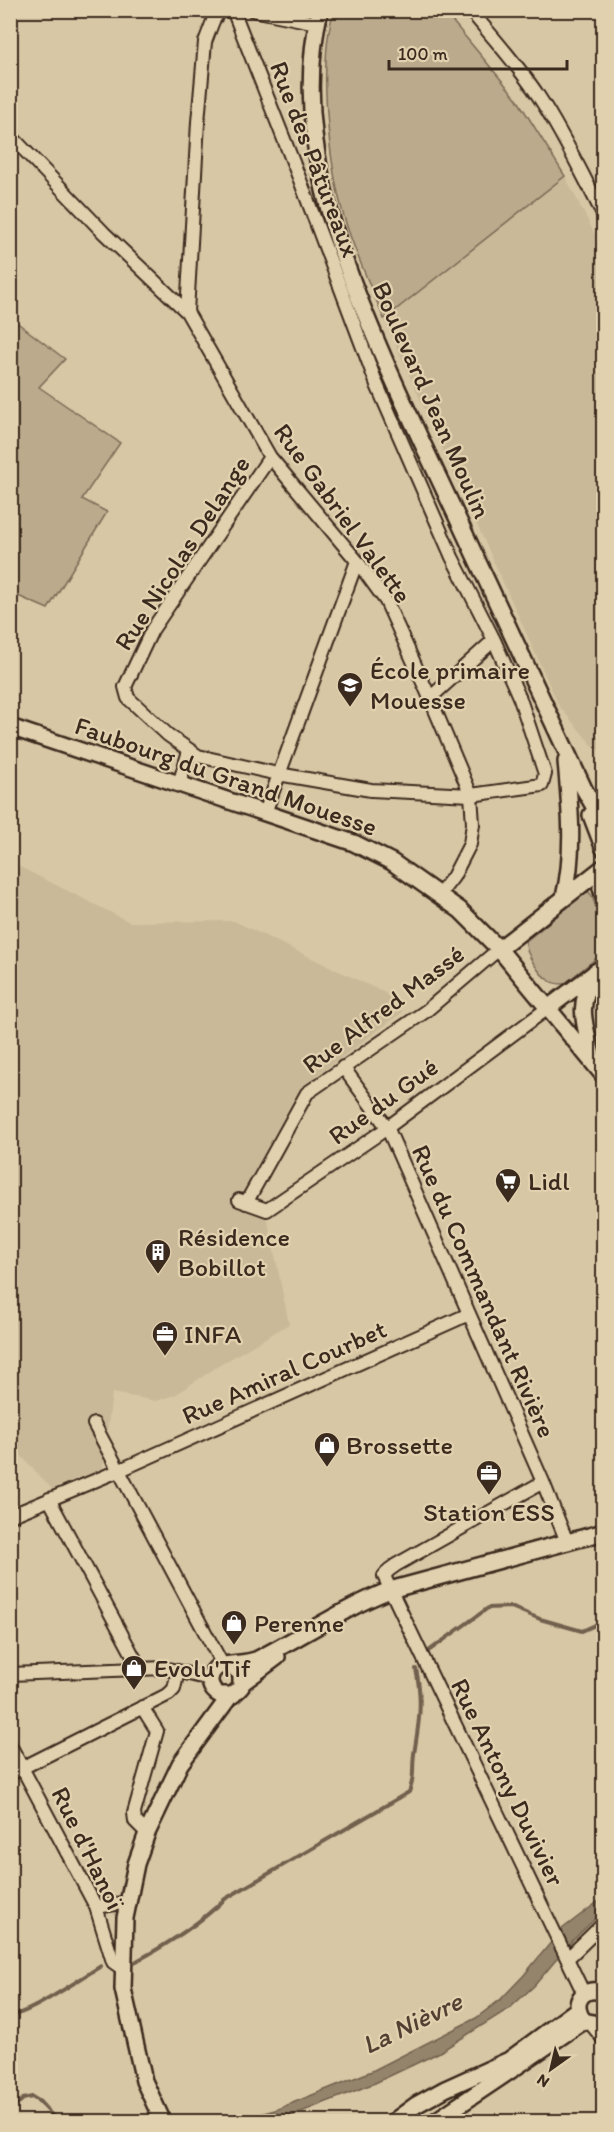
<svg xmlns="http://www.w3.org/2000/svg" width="614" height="2132" font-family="Itim,sans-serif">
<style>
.built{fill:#cab998}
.green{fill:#bbaa8c;stroke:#7b6a55;stroke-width:1.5}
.water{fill:#95846c;stroke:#71604d;stroke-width:1.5}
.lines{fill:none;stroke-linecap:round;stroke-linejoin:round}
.stream{stroke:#71604d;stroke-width:4}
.minor-casing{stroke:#3b2a1e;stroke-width:16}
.major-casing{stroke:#3b2a1e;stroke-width:20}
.minor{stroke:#e2d1ae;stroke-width:12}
.major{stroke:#e2d1ae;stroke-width:15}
.labels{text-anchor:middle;stroke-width:4.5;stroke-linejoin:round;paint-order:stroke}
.street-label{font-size:26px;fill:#3b2a1e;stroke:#e2d1ae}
.poi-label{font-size:26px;fill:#3b2a1e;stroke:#e2d1ae;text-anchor:start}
.water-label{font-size:27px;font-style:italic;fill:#524032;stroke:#e2d1ae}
</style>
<rect width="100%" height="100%" fill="#d8c7a5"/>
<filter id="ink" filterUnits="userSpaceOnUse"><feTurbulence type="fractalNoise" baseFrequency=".0167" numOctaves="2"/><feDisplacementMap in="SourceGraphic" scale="12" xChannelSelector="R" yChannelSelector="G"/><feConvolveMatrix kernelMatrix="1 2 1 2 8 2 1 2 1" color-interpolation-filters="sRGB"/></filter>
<g filter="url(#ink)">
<!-- built -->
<path class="built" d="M 565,176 L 603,250 L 603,753 L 591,744 L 559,706 L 384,319 Z
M 10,862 L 130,922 L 234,921 L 385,993 L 403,1012 L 300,1088 L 242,1194 L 268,1221 L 289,1324 L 220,1365 L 175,1395 L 156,1401 L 112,1393 L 103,1468 L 52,1489 L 11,1445 Z"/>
<!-- green -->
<path class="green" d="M 334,11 L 444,11 L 517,99 L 565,176 L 384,319 C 371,286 355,254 345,220 C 329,169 317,61 334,11 Z
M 11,318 L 65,359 L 39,387 L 120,443 L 82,499 L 107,512 L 48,609 L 11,593 Z
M 588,891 L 592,896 L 597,910 L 603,920 L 603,953 L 564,984 C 559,984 554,984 550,981 C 540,976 524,952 526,941 Z"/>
<!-- water -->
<path class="water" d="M 603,1898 L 603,1911 L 572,1941 L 534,1986 L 510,2008 L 438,2053 L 375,2083 L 278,2121 L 231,2122 L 275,2110 L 372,2071 L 476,2018 L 501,1999 L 524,1975 L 562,1929 Z"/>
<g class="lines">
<!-- stream -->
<path class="stream" d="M 430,1650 L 488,1608 L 511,1607 L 540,1619 L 582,1631 L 604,1621
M 135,1962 C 168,1944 198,1925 225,1899 L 409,1792 C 415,1778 412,1769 414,1754 C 419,1723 423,1701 416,1669
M 10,2015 C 27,2016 84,1976 101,1966
M 10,2111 L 23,2099 L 32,2097 L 40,2102 L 58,2122"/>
<!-- minor casing -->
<g class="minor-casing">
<path id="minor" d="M 220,10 L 213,21 L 205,42 L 198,122 L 187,312 L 270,457 L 357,561 L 386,601 L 430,698 L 471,795 L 473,824 L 470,844 L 453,877 L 439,895
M 233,10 L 300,180 L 377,385 L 452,557 L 494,640 L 520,699 L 545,774 L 542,785 L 471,795 L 371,790 L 278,774 L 198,756 L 168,735 L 128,698 L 125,687 L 152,630 L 270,457
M 253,10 L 317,23
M 470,10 C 494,39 519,66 539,97 C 564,135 583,176 604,216
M 10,135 L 104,233 L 187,312
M 430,698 L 494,640
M 179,784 L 189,751
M 265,813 L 357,561
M 343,1067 L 387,1127 L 543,1482 L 567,1542
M 239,1200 L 267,1210 L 380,1133 L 548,1008
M 246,1203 L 307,1093 L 426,1011 L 499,949
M 94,1424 L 222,1664
M 543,1482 L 396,1565 L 389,1570 L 384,1576 L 584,1994
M 49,1499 L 136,1661 L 136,1668
M 10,1516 L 118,1471 L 469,1314
M 10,1674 L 164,1668 L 210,1679
M 142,1707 L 157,1731 L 134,1813 L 135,1821 L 147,1833
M 10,1745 L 96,1907 L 113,1962 L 123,1969
M 10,1774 L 169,1694 L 174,1689 L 178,1671
M 96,1907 L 129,1902
M 568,1958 L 604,1923
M 591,2024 L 604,2040"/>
</g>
<!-- major casing -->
<g class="major-casing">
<path id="major" d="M 320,10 C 291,131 338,252 385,361 C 410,418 437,474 463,530 C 504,616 543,703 584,789 L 604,824
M 10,727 L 354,843 L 392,862 L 460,910 L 499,949 L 604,1076
M 591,815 L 604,849
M 604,871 L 601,888 L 604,897
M 564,897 C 575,853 570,806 566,761
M 499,949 L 604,867
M 548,1008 L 604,966
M 593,1059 C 584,1021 576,1008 595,972
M 231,1665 L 241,1674 L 241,1687 L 233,1695 L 220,1695 C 210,1690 206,1678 215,1669 C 221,1662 245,1665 258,1659 C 303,1636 344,1608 390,1590 L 604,1532
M 242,1683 L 277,1657
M 604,1993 C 582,1984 570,2005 584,2021 L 597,2024 L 604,2021
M 163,2122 L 144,2081 L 123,1989 L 125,1918 L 136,1864 L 147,1833 L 180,1764 L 230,1696
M 393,2122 L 416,2105 L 445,2089 L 509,2060 L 578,2009
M 434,2122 L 584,2021"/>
</g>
<!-- minor -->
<use href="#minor" class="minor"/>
<!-- major -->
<use href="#major" class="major"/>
</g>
</g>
<!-- icons -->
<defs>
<g id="school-pin" transform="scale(1.35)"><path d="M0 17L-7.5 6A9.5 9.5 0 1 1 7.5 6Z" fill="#3b2a1e" stroke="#e2d1ae"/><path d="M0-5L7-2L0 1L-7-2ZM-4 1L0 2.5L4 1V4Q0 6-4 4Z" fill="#fff"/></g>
<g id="supermarket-pin" transform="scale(1.35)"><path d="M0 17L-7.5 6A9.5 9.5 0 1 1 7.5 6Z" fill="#3b2a1e" stroke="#e2d1ae"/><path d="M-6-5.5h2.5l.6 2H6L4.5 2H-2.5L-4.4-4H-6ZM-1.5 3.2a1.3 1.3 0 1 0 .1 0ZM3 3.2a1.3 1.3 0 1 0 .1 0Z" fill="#fff"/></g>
<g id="building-pin" transform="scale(1.35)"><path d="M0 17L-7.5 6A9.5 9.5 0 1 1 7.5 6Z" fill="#3b2a1e" stroke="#e2d1ae"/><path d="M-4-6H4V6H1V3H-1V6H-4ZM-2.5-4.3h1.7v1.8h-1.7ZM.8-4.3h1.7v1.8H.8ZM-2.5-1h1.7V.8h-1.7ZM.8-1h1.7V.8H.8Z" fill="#fff"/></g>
<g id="office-pin" transform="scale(1.35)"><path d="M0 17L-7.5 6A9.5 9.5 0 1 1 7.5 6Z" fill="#3b2a1e" stroke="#e2d1ae"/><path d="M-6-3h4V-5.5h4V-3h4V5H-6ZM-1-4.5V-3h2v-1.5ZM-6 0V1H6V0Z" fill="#fff"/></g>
<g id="shop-pin" transform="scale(1.35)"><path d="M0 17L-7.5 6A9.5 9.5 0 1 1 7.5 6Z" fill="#3b2a1e" stroke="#e2d1ae"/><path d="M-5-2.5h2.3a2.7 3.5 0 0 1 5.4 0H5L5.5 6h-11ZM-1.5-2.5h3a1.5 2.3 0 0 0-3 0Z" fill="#fff"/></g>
</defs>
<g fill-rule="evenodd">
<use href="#school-pin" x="350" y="685"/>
<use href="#supermarket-pin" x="508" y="1181"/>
<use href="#building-pin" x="158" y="1252"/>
<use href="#office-pin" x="165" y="1334"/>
<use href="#shop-pin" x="327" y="1445"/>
<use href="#office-pin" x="489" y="1473"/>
<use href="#shop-pin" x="234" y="1623"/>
<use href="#shop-pin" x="134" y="1668"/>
</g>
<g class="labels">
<!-- street labels -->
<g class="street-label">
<text transform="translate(315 159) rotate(69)" y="9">Rue des Pâtureaux</text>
<text transform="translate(432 400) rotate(66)" y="9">Boulevard Jean Moulin</text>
<text transform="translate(343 513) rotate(54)" y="9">Rue Gabriel Valette</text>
<text transform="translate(182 553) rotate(-57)" y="9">Rue Nicolas Delange</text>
<text transform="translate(226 776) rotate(19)" y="9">Faubourg du Grand Mouesse</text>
<text transform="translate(383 1009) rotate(-37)" y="9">Rue Alfred Massé</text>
<text transform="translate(383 1101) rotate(-36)" y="9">Rue du Gué</text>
<text transform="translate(484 1291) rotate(66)" y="9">Rue du Commandant Rivière</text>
<text transform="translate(284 1372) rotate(-24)" y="9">Rue Amiral Courbet</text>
<text transform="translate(508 1782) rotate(64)" y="9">Rue Antony Duvivier</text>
<text transform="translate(88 1848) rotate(64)" y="9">Rue d'Hanoï</text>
</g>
<!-- poi labels -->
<g class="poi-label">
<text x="370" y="679">École primaire<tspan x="370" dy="30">Mouesse</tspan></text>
<text x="528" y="1190">Lidl</text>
<text x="178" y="1246">Résidence<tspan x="178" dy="30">Bobillot</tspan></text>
<text x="184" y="1343">INFA</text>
<text x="346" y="1454">Brossette</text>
<text x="489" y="1521" text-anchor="middle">Station ESS</text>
<text x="254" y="1632">Perenne</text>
<text x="154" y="1677">Evolu'Tif</text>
</g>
<!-- water labels -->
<g class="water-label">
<text transform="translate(412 2023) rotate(-26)" y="9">La Nièvre</text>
</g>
</g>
<!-- margin -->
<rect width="614" height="2132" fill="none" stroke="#e2d1ae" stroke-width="36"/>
<rect x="18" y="18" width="578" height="2096" fill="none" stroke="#3b2a1e" stroke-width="2" filter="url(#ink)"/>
<!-- north arrow -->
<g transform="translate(551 2069) rotate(214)" stroke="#e2d1ae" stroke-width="4.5" paint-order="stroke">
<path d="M0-4.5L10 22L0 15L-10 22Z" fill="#3b2a1e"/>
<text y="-9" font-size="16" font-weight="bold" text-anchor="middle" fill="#3b2a1e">N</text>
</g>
<!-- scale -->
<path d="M389 60v9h178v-9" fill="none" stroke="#3b2a1e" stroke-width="3"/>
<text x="398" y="60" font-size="18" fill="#3b2a1e" stroke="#e2d1ae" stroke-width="4.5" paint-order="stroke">100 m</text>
</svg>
